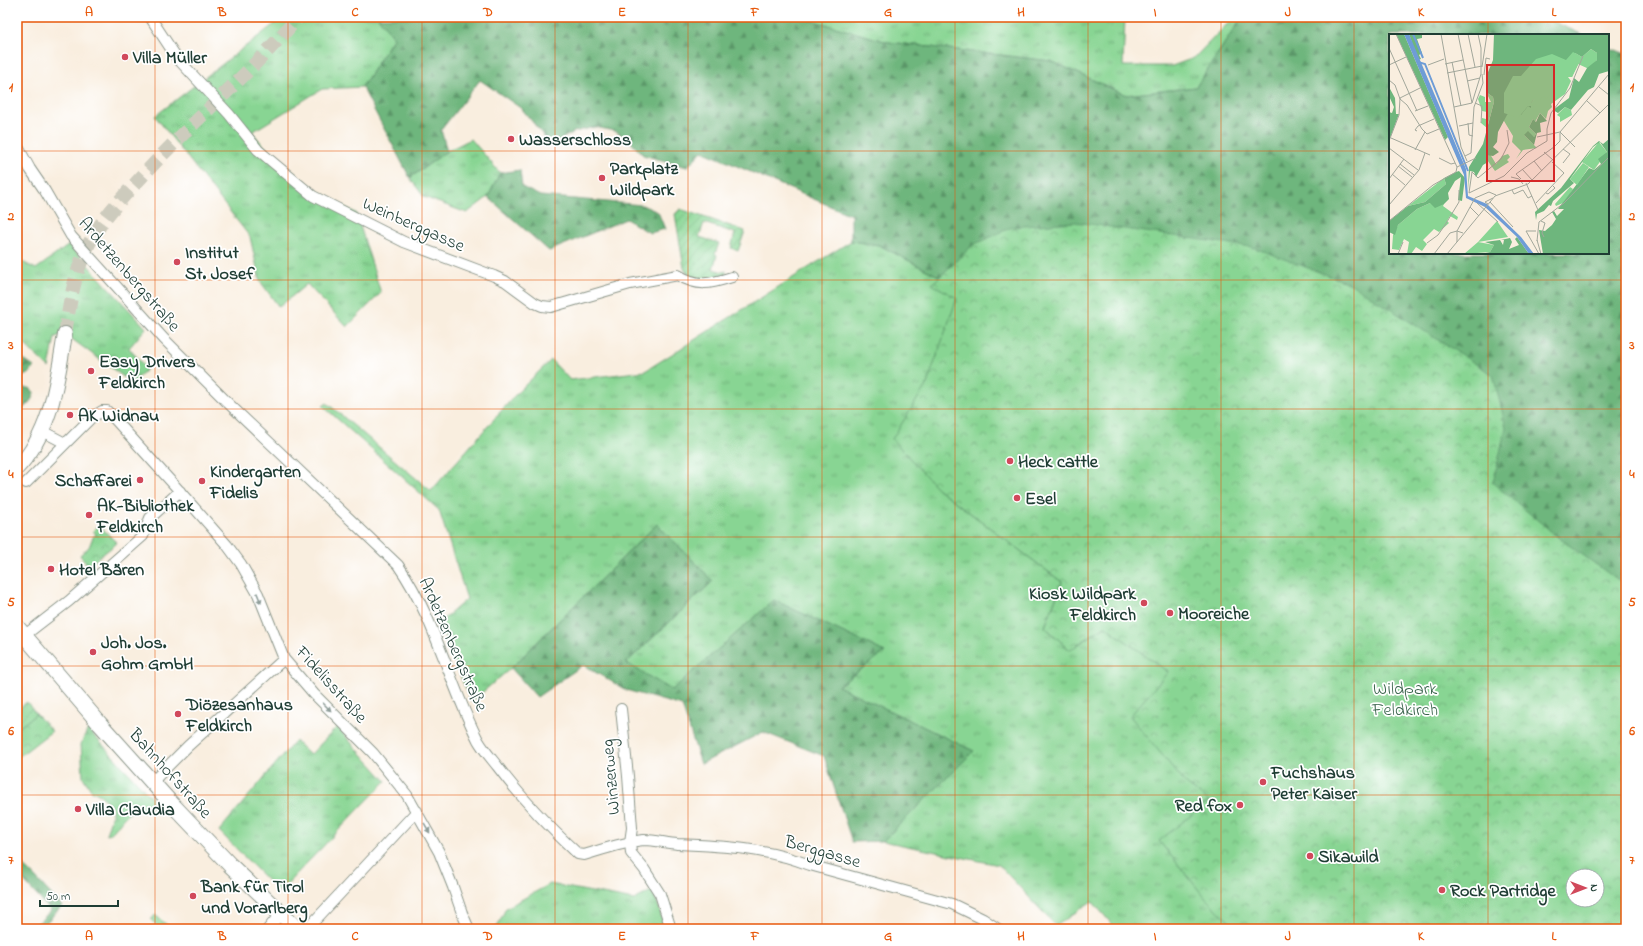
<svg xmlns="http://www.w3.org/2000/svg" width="1643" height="946" font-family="'Indie Flower',sans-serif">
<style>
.grass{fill:url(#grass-tufts);stroke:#548964}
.forest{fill:url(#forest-firs);stroke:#467a58;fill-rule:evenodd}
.park{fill:url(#park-crowns);stroke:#548964;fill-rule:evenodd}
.garden{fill:url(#garden-furrows);stroke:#548964}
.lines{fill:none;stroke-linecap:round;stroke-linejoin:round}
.secondary-tunnel{stroke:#cdcbbd;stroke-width:14;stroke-dasharray:14 7;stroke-linecap:butt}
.street-casing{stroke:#8c968a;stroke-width:12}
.secondary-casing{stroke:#8c968a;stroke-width:16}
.primary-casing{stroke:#8c968a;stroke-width:17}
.street{stroke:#fff;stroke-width:10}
.secondary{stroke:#fff;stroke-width:14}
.primary{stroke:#fff;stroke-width:15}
.oneway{fill:#8f9e9a}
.grid{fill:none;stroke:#e8590c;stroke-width:1;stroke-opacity:0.55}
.poi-dot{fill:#d1495b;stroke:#fff;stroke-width:1.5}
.labels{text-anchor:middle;stroke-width:3.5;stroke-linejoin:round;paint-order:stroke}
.poi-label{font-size:18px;font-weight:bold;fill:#1f3d34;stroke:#fff;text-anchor:start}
.street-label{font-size:18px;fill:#1f3d34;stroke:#fff}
.park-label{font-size:18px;fill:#39634c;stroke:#fff}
.inset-river{fill:none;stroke:#6e9cd6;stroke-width:2}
.inset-road{fill:none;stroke:#a2a79b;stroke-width:1}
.view{fill:#d62828;fill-opacity:0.15;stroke:#d62828;stroke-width:2}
.inset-edge{fill:none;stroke:#1f3d34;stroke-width:2}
.neatline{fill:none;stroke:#e8590c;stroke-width:1.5}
.grid-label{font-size:13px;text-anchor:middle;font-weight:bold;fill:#e8590c}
</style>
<defs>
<pattern id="grass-tufts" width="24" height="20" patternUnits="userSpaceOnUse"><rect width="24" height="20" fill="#88d593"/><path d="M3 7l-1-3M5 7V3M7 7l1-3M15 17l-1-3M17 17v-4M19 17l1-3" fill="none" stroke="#6fae79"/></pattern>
<pattern id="forest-firs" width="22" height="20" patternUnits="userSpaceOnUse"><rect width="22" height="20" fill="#6eb67d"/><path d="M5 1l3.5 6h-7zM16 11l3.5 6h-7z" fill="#5a9567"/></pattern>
<pattern id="park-crowns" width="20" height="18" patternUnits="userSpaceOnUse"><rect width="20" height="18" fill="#88d593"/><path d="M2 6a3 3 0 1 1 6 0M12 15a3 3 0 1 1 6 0" fill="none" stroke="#6fae79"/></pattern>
<pattern id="garden-furrows" width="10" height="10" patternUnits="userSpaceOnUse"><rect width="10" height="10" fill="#88d593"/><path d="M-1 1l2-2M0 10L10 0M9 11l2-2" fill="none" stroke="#6fae79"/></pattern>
</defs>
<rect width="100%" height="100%" fill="#fff"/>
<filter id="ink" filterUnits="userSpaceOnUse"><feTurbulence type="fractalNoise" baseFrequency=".025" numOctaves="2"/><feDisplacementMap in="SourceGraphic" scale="8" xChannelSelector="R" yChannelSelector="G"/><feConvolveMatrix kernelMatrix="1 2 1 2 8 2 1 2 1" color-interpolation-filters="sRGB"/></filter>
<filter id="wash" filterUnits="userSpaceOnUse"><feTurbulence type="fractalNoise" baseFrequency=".012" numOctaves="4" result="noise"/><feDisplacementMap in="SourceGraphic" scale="16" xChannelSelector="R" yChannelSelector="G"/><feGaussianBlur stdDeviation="0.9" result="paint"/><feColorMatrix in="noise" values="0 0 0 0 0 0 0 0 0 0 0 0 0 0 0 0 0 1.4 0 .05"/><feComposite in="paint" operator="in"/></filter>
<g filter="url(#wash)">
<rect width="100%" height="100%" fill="#f9eedf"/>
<!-- grass -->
<path class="grass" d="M 289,17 L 378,17 L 394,37 L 362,87 L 322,89 L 252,132 L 271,154 L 315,193 L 356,213 L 381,293 L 347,327 L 307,284 L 279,307 L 260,281 L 250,237 L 155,116 L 277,22 Z
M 800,17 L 1125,17 L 1123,66 L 1172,66 L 1194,58 L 1234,17 L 1242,17 L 1196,87 L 1126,95 L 1051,61 L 888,42 Z
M 471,139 L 500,173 L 488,197 L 467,213 L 424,197 L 410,178 L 447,151 Z
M 851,241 L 879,245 L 942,278 L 973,245 L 937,488 L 1063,582 L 1045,627 L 1070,650 L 1105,626 L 1285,755 L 1340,929 L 1116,929 L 1092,901 L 1056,926 L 999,865 L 883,841 L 973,751 L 838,686 L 884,652 L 774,601 L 672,691 L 626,663 L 713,581 L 657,524 L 511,668 L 471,702 L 439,623 L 467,599 L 439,510 L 323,406 L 327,403 L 431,491 L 516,394 L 551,360 L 570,380 L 645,371 Z
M 69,245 L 146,328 L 129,348 L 147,369 L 132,383 L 65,334 L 55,337 L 49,368 L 17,337 L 17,259 L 36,269 Z
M 337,727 L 386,781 L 279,892 L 219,831 L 295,741 L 310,755 Z
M 88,729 L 158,805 C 148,809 135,808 128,814 C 120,820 116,831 108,835 L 106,834 L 112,815 L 112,808 L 102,796 L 91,790 L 83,777 L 81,744 Z
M 550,884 L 634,900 L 651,891 L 658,904 L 665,929 L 496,929 L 506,908 Z"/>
<!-- forest -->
<path class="forest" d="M 378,17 L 800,17 L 888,42 L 1051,61 L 1126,95 L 1196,87 L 1242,17 L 1544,17 L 1583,35 L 1390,35 L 1390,253 L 1608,253 L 1608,47 L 1626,54 L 1626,929 L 1285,755 L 1105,626 L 1070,650 L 1045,627 L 1062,582 L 937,488 L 1042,386 L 942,278 L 879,245 L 851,241 L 851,215 L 702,151 L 687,167 L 643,155 L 627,138 L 615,131 L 595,127 L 574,132 L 552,144 L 547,140 L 522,109 L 480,80 L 441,130 L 447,151 L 410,178 L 362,87 L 394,38 ZM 1573,876 L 1597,876 L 1597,900 L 1573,900 Z
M 520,170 L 522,187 L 540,196 L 642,205 L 658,212 L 665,229 L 650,233 L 626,219 L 549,251 L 488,197 L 500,173 Z
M 17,355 L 34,367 L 29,374 L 17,378 Z
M 17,388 L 30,388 L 34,392 C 33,402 24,407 17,414 Z
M 657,524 L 713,581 L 626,663 L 672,690 L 774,600 L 885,652 L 838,686 L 974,751 L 883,841 L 852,842 L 824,756 L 763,732 L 701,764 L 682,706 L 626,690 L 583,665 L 537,697 L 511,668 Z
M 17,858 L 62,906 L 40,929 L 31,929 L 51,911 L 17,874 Z"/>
<!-- park -->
<path class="park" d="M 1075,222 L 1252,247 L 1351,284 L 1493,375 L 1506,427 L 1493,483 L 1559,538 L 1626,586 L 1626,929 L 1237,929 L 1207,900 L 1159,841 L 1209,801 L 1186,784 L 1130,716 L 1168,672 L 1105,626 L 1070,650 L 1045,627 L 1062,582 L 937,488 L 892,439 L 927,384 L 957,298 L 932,284 L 973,245 L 1012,227 ZM 1573,876 L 1597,876 L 1597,900 L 1573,900 Z
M 99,525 L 117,543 L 88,566 L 80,555 L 89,547 L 93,537 L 96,534 L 93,531 Z
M 36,714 L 52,731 L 17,758 L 17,729 Z
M 155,915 L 172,929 L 161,929 L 151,920 Z"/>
<!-- garden -->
<path class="garden" d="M 680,209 L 745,231 L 738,251 L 731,248 L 735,233 L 704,223 L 699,237 L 719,243 L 715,254 L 717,255 L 713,269 L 723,272 L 726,271 L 726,275 L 705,280 L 690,277 L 684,268 L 675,214 Z
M 27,702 L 36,714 L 17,729 L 17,709 Z"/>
</g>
<g filter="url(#ink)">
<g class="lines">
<!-- secondary-tunnel -->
<path class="secondary-tunnel" d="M 65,334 C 70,301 75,268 92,238 C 106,213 128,192 147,171 C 196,118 252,72 298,17"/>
<!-- street casing -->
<g class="street-casing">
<path id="street" d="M 150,17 L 177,58 L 229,114 L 258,150 L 313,196 L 404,242 L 494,276 L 505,281 L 535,303 L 542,306 L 551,307 L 630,284 L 678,275 C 698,287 710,284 732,277
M 17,145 L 30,169 L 45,191 L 71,236 L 164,339 L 228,403 L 398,565 C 435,618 449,683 478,740 C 483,749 491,758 498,767 C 522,799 549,827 578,854 L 584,855 C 604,849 624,842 644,840 C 655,840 666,843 677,844 C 725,846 765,848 810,865 L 952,904 L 983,919 L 998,929
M 42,431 L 65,443
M 26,483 L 91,418 L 102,411 L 107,411 L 110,414 L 176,487 L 227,545 L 241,564 L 258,594 L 284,659 L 314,694 L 373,753 L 407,795 L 439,852 L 453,887 L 462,913 L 469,929
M 25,635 L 69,601 L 143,536 L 150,518 L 180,491
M 621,709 L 628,776 L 632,828 L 630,842 L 631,853 L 644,869 L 660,894 L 671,929
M 152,782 L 188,746 L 284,659
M 268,929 L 281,913
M 307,929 L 417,811"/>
</g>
<!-- secondary casing -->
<g class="secondary-casing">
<path id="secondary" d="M 17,468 C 52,432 57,381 65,334"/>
</g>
<!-- primary casing -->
<g class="primary-casing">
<path id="primary" d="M 17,627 L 100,724 L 170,802 L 230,865 L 297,929"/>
</g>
<!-- street -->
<use href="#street" class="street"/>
<!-- secondary -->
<use href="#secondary" class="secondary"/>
<!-- primary -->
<use href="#primary" class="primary"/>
</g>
<!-- one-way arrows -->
<defs><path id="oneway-solid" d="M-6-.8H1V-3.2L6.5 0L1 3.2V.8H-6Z"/></defs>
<g class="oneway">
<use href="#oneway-solid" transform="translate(259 598) rotate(68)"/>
<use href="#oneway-solid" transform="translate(327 707) rotate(45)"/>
<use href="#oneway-solid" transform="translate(427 828) rotate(60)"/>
</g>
</g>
<!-- grid -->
<path class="grid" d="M 155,17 L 155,929M 288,17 L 288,929M 422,17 L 422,929M 555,17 L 555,929M 688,17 L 688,929M 822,17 L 822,929M 955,17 L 955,929M 1088,17 L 1088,929M 1221,17 L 1221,929M 1354,17 L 1354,929M 1488,17 L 1488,35M 17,151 L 1390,151M 1608,151 L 1626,151M 1488,253 L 1488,929M 17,280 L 1626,280M 17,409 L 1626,409M 17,537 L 1626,537M 17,666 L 1626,666M 17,795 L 1626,795"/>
<!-- markers -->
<g class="poi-dot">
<circle cx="125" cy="57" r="4"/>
<circle cx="511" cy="139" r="4"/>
<circle cx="602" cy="178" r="4"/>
<circle cx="177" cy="262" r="4"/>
<circle cx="91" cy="371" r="4"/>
<circle cx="70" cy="415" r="4"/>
<circle cx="1010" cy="461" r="4"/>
<circle cx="140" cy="480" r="4"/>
<circle cx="202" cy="481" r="4"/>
<circle cx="1017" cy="498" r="4"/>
<circle cx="89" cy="515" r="4"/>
<circle cx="51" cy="569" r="4"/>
<circle cx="1144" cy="603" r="4"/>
<circle cx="1170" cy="613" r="4"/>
<circle cx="93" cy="652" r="4"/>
<circle cx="178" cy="714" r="4"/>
<circle cx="1263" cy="782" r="4"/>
<circle cx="1240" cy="805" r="4"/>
<circle cx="78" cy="809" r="4"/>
<circle cx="1310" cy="856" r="4"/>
<circle cx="1442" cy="890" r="4"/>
<circle cx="193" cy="896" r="4"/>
</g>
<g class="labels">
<!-- poi labels -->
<g class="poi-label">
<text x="133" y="63">Villa Müller</text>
<text x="519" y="145">Wasserschloss</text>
<text x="610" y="174">Parkplatz<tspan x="610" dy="21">Wildpark</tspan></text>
<text x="185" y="258">Institut<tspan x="185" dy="21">St. Josef</tspan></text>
<text x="99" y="367">Easy Drivers<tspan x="99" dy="21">Feldkirch</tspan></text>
<text x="78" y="421">AK Widnau</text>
<text x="1018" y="467">Heck cattle</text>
<text x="210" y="477">Kindergarten<tspan x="210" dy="21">Fidelis</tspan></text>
<text x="132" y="486" text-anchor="end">Schaffarei</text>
<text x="1025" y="504">Esel</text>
<text x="97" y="511">AK-Bibliothek<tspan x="97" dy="21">Feldkirch</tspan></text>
<text x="59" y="575">Hotel Bären</text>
<text x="1136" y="599" text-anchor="end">Kiosk Wildpark<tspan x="1136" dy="21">Feldkirch</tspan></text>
<text x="1178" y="619">Mooreiche</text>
<text x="101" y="648">Joh. Jos.<tspan x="101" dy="21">Gohm GmbH</tspan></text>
<text x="186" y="710">Diözesanhaus<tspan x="186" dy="21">Feldkirch</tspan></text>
<text x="1271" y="778">Fuchshaus<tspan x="1271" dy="21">Peter Kaiser</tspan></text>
<text x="1232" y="811" text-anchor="end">Red fox</text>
<text x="86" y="815">Villa Claudia</text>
<text x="1318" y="862">Sikawild</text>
<text x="201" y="892">Bank für Tirol<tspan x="201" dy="21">und Vorarlberg</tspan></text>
<text x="1450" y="896">Rock Partridge</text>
</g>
<!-- street labels -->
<g class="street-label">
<text transform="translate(414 224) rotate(24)" y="6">Weinberggasse</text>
<text transform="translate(130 274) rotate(49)" y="6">Ardetzenbergstraße</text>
<text transform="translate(454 644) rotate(66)" y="6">Ardetzenbergstraße</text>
<text transform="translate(332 684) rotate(48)" y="6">Fidelisstraße</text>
<text transform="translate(171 773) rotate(48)" y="6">Bahnhofstraße</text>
<text transform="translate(610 777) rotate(-95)" y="6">Winzerweg</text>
<text transform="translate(823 851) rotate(16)" y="6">Berggasse</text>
</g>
<!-- park labels -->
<g class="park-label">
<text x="1405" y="694">Wildpark<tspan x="1405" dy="21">Feldkirch</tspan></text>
</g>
</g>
<!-- overview -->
<g transform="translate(1389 34)">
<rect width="220" height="220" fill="#f9eedf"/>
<path d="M 202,15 L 208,19 L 208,26 L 200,35 L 189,30 L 183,43 L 179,43 L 182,47 L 176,60 L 162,70 L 163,73 L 159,77 L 157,85 L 151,79 L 146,88 L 144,85 L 140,93 L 147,100 L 145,103 L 135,101 L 148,114 L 134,116 L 127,125 L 132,117 L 123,108 L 124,102 L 115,87 L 116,63 L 139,72 L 186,19 L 193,23 ZM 97,58 L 104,63 L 105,68 L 98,94 L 92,89 L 93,84 L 97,85 L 98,78 L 93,77 L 89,65 L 91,61 L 96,63 L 96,68 L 102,68 ZM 176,73 L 182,76 L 183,81 L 171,88 L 171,83 L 168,81 ZM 210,108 L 218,118 L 205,136 L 193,128 ZM 101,120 L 107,130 L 113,122 L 119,120 L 121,123 L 118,126 L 120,128 L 106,137 L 96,123 ZM 55,144 L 57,150 L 36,168 L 19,172 ZM 181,153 L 184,155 L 181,160 L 174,169 L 167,172 L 166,170 ZM 41,169 L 55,170 L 54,172 L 69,183 L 68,186 L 61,182 L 58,187 L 60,189 L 50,198 L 45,195 L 34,206 L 38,210 L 33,217 L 27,213 L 22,220 L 18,220 L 20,208 L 15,205 L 10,216 L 3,215 L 4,201 L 9,191 L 28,175 ZM 89,208 L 105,211 L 101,218 L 75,220 Z" fill="#88d593"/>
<path d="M 7,0 L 15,0 L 59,103 L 56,106 ZM 20,0 L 33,0 L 33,4 L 28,5 L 33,19 L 30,21 L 32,25 L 29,26 ZM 105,0 L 220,0 L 220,37 L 210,40 L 205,53 L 199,56 L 182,76 L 176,73 L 169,79 L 164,76 L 180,64 L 185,44 L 190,48 L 198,34 L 208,26 L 208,19 L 202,15 L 193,23 L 186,19 L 151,57 L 142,69 L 142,74 L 139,72 L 132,81 L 125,74 L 118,81 L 109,98 L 108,108 L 104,113 L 110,118 L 104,122 L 97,121 L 99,128 L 94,131 L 87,143 L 85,138 L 81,137 L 79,156 L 80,133 L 94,110 L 105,68 L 104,63 L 97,58 L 97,43 L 104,26 ZM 0,53 L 6,64 L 7,80 L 10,80 L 0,107 L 0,78 L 3,79 L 5,73 L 0,62 ZM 151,79 L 158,87 L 151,89 L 152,98 L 148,99 L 145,111 L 135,101 L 139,97 L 145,103 L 147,100 L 140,93 L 144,85 L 147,88 ZM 220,105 L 220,220 L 154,220 L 150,196 L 156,197 L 163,191 L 167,185 L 163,178 L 165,177 L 168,182 L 175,175 L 169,175 L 200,134 L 205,136 L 212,130 L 209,125 L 218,118 L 211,108 L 204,113 L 181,145 L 185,149 L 164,167 L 162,172 L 160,171 L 155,177 L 148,180 L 147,186 L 146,178 L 172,154 L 204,112 L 210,107 L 214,110 ZM 67,138 L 70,137 L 76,144 L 73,167 L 69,166 L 72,143 L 66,147 L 59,159 L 60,165 L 55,170 L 46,174 L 41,169 L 28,175 L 9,191 L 6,201 L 0,198 L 0,187 L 19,172 L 36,168 L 57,150 L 55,144 ZM 128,203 L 140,220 L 92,220 L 101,218 L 105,211 L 96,208 L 111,206 L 114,211 L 115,206 L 112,206 L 121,204 L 123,208 L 120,215 L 130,211 L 126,205 Z" fill="#6eb67d"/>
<path d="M 184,18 L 191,22 L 188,25 L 191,27 L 183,43 L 180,41 L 157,65 L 155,62 L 149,67 L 145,65 L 142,69 L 144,72 L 139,72 L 129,84 L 115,79 L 115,59 L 124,42 L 132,42 L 147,25 L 163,20 L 177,26 ZM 108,187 L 119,203 L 89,208 Z" fill="#88d593"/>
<path d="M 194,129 L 200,133 L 188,151 L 181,145 Z" fill="#88d593"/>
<path d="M 15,0 L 20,0 L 77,135 L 79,162 L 98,170 L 132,203 L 145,220 L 140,220 L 128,203 L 96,173 L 77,164 L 75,141 Z" fill="#6e9cd6"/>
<path class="inset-river" d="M 24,0 L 34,24M 29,28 L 36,30 L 79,137"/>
<path class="inset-road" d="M 7,0 L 68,133 L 87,124M 52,0 L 72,113 L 78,127M 79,0 L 86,33M 0,14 L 28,77M 63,28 L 72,72M 56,30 L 74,26M 0,31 L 17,23M 39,31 L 55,25M 93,33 L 98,0M 58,39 L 93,32M 95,41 L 97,24 L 101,25M 0,46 L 6,51 L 11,65 L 18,71 L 33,95 L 38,100 L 50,95M 78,47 L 91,44M 210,53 L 220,61M 198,67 L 211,79M 83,69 L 92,40 L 92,14 L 89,0M 86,69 L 93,72 L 92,89M 65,73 L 83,69 L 69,0M 26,77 L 39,72M 79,89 L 80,101 L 84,102M 70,92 L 84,89M 28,97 L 26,96 L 29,92 L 45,85M 171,98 L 220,40M 171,98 L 186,113M 148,103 L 171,98M 2,104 L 41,121M 0,107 L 10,81 L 11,64 L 31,54M 0,114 L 29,136M 174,115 L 181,120 L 174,129M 26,116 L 36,98M 155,118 L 164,126M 76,122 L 82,119 L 85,73 L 94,49 L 93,40M 50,124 L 62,130 L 66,129M 145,127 L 153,137M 11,130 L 25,141M 9,132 L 23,143M 133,135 L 143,146M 83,138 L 89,144 L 112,125 L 120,109 L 118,96M 3,140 L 16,151M 122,143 L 130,145 L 134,150M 0,145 L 15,125M 132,145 L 127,140 L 165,113 L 171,107 L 171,99M 137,149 L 149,176M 123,156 L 125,160 L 134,156 L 139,164 L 143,162M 80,159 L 115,142 L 138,119 L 158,107 L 158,95 L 162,79 L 181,54 L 194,22M 80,159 L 83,138M 157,159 L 159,160 L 166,154 L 164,152M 101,168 L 124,193M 88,169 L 109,188M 147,169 L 175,139 L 163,128M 99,170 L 96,168 L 104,164M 0,171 L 30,136 L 36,119M 81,173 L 90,182M 0,187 L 44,151 L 67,138 L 68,133M 152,187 L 156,189 L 153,199 L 155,203M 147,197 L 137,197 L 150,220M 148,206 L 152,220M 148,207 L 150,188 L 175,169 L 220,123M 68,208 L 68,197 L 86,164 L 100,158 L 107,161M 38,209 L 49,201 L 56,191 L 70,168 L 70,156M 9,220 L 14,208M 45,220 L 61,199 L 68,197 L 74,199M 58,220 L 106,162 L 139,150 L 220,70"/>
<path class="view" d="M 98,31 L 165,31 L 165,147 L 98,147 Z"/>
<rect width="220" height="220" class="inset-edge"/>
</g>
<!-- margin -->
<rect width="1643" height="946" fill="none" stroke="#fff" stroke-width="44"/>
<!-- north arrow -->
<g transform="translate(1585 888) rotate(90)"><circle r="19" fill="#ffffff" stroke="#a5b1ae"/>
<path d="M0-3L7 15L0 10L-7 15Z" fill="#d1495b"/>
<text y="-6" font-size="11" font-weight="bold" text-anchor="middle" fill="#1f3d34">N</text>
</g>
<!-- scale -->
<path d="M40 900v6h78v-6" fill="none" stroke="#1f3d34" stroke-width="2"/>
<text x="46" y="900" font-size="12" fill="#1f3d34" stroke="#ffffff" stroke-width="3" paint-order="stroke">50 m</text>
<rect x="22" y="22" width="1599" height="902" class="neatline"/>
<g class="grid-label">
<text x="89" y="16">A</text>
<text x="222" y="16">B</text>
<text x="355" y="16">C</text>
<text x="488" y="16">D</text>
<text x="622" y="16">E</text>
<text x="755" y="16">F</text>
<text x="888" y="16">G</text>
<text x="1021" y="16">H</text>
<text x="1155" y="16">I</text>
<text x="1288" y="16">J</text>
<text x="1421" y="16">K</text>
<text x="1554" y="16">L</text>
<text x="11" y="91">1</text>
<text x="1632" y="91">1</text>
<text x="11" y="220">2</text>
<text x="1632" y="220">2</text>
<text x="11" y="349">3</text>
<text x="1632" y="349">3</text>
<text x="11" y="478">4</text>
<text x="1632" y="478">4</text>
<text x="11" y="606">5</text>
<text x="1632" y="606">5</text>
<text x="11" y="735">6</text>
<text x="1632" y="735">6</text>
<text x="11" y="864">7</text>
<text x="1632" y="864">7</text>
<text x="89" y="940">A</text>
<text x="222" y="940">B</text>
<text x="355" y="940">C</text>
<text x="488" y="940">D</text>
<text x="622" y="940">E</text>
<text x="755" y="940">F</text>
<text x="888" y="940">G</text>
<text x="1021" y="940">H</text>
<text x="1155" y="940">I</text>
<text x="1288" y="940">J</text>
<text x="1421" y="940">K</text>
<text x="1554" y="940">L</text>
</g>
</svg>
